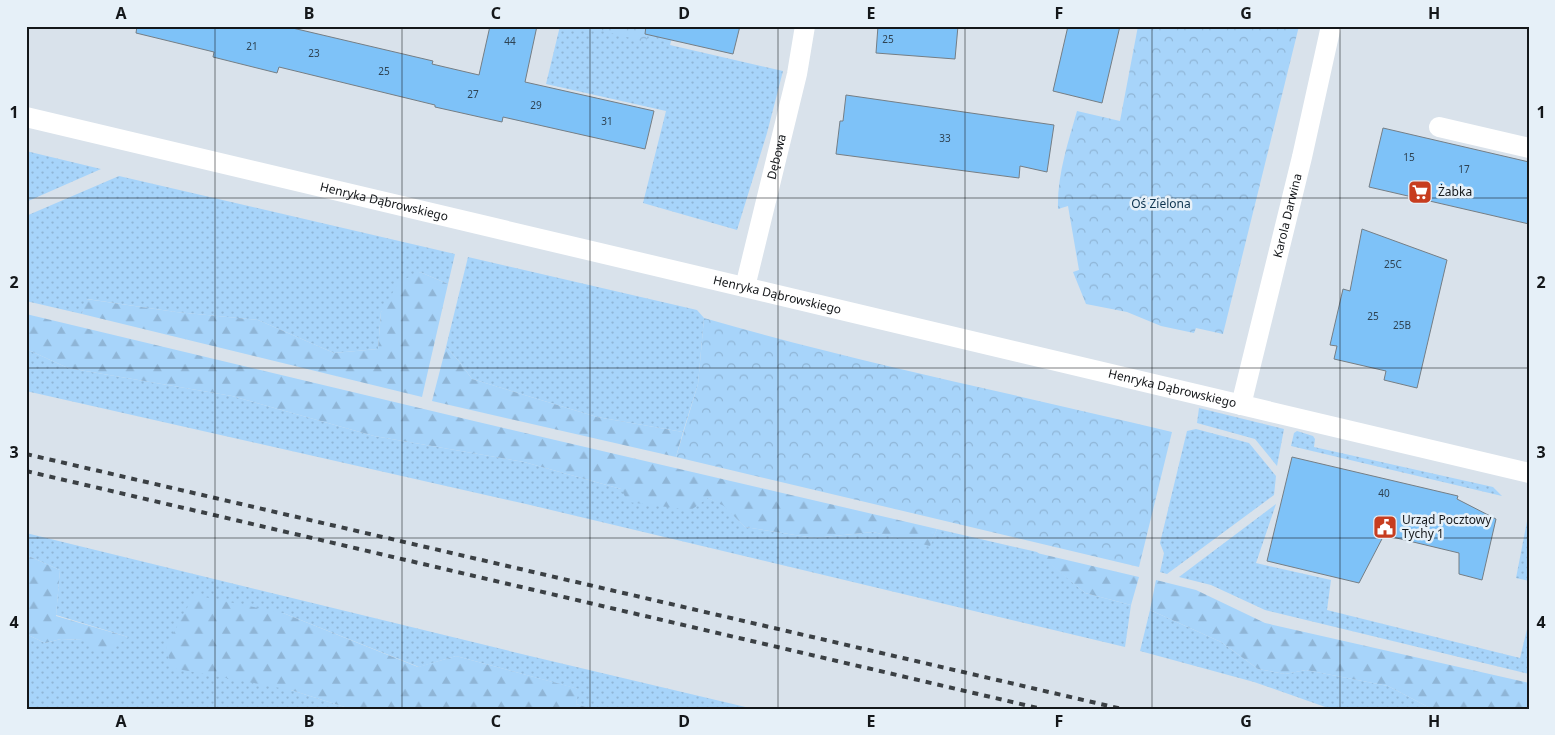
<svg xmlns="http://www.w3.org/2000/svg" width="1555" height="735" font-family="'Noto Sans',sans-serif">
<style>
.grass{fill:url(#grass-dots)}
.forest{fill:url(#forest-firs)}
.park{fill:url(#park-crowns)}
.building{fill:#7ec2f8;stroke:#757e85}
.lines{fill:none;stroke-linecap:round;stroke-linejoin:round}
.street{stroke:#fff;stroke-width:20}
.rail{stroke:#3b4044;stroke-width:4;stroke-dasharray:6 6;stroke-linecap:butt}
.grid{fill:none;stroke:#14171a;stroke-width:1;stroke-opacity:0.55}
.labels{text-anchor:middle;stroke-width:5;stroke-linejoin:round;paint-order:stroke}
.number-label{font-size:10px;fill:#2e4252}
.street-label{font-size:12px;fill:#14171a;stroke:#e6f0f8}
.poi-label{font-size:12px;fill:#14171a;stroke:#e6f0f8;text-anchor:start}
.park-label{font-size:12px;fill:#0d334e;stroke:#e6f0f8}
.neatline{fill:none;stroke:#14171a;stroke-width:2}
.grid-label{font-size:16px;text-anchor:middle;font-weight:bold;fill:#14171a}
</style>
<defs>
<pattern id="grass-dots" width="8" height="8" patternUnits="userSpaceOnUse" patternTransform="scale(1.25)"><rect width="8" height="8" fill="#a7d4fa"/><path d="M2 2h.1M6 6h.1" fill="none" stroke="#8fb5d6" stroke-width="1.8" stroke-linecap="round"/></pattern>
<pattern id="forest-firs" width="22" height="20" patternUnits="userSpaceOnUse" patternTransform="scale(1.25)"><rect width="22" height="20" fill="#a7d4fa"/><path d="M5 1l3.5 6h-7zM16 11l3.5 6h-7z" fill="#8fb5d6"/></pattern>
<pattern id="park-crowns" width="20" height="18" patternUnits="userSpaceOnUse" patternTransform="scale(1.25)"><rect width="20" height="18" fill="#a7d4fa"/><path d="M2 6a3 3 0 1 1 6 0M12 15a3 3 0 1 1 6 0" fill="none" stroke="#8fb5d6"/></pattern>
</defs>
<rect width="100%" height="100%" fill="#d9e2eb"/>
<!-- grass -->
<path class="grass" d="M 560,26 L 675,26 L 670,45 L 783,71 L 767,133 L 737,230 L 643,203 L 666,111 L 546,84 Z
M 26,151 L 101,169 L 26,202 Z
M 119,176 L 455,254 L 448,284 L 420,272 L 381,312 L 378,349 L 334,353 L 258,320 L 176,312 L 87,299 L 82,314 L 26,301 L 26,216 Z
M 468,257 L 697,310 L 704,318 L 698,384 L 683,432 L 597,417 L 472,379 L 458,360 L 446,347 Z
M 26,349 L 68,368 L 232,396 L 374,436 L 524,462 L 621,489 L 708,498 L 724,505 L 745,527 L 814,538 L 873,532 L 930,545 L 937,529 L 1037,552 L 1085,593 L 1131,605 L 1125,647 L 526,504 L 26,391 Z
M 1199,408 L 1284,429 L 1277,466 L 1255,439 L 1197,423 Z
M 1196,429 L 1249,443 L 1276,476 L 1274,495 L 1167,574 L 1160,572 L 1164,553 L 1160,543 L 1187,431 Z
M 1297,431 L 1313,436 L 1315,439 L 1314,447 L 1493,487 L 1502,496 L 1291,446 L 1294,433 Z
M 1276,504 L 1256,563 L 1331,580 L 1327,610 L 1520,658 L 1529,621 L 1529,674 L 1265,610 L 1211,585 L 1179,577 Z
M 1529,511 L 1529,581 L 1516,578 Z
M 26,533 L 530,656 L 754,709 L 593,709 L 576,704 L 578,689 L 456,656 L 419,667 L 283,613 L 291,690 L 351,709 L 26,709 L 26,634 L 45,643 L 61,639 L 83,640 L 128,637 L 56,615 L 60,570 L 26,555 Z
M 1150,610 L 1221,642 L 1258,669 L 1285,674 L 1306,670 L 1388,686 L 1432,709 L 1331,709 L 1254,682 L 1140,651 Z"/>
<!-- forest -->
<path class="forest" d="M 420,272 L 448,284 L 422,397 L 82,314 L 86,299 L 176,312 L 258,320 L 334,353 L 378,349 L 381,312 L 399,282 Z
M 26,314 L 474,421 L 937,529 L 930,546 L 873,532 L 814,538 L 745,527 L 724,506 L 708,498 L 691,510 L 628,502 L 621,489 L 524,462 L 374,436 L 232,396 L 68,368 L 26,349 Z
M 446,347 L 458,360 L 472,379 L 597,417 L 683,432 L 676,457 L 432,401 Z
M 1037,553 L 1139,577 L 1131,605 L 1085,593 Z
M 26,555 L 60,570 L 56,616 L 128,637 L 113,649 L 96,651 L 83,640 L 61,639 L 45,643 L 26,634 Z
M 1156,580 L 1196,590 L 1265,623 L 1529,683 L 1529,709 L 1432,709 L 1388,686 L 1306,670 L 1285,674 L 1258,669 L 1221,642 L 1150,610 Z
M 194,595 L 283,613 L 418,667 L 456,656 L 579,689 L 576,704 L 593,709 L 351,709 L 291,690 L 172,668 L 166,647 Z"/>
<!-- park -->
<path class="park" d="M 584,26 L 650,26 L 646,42 Z
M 1138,26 L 1299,26 L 1223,334 L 1196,328 L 1194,333 L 1161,326 L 1127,312 L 1086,304 L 1073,272 L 1079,270 L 1068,206 L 1058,209 C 1057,175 1068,143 1077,111 L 1120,121 Z
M 704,318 C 858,363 1016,394 1172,432 L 1139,567 L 676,457 L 698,384 Z"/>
<!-- building -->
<path class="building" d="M 137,26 L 284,26 L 433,61 L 432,64 L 479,75 L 490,26 L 537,26 L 525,82 L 654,111 L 645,149 L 503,117 L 502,122 L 435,107 L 435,105 L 279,67 L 277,73 L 213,57 L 214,52 L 136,33 Z
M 646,26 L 740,26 L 733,54 L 645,34 Z
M 878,26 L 958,26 L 955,59 L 876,53 Z
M 1068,26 L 1120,26 L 1102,103 L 1053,91 Z
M 846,95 L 1054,125 L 1047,172 L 1020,166 L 1019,178 L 836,154 L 840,121 L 843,121 Z
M 1383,128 L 1529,162 L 1529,224 L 1369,187 Z
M 1362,229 L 1447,260 L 1417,388 L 1384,380 L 1386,371 L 1334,359 L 1337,346 L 1330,345 L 1343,289 L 1350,291 Z
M 1292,457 L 1458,496 L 1457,499 L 1496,519 L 1482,580 L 1459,574 L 1459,553 L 1384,535 L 1359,583 L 1267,561 Z"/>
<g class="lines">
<!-- street -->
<g class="street">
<path id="s1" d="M 26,117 L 1529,473"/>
<path d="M 1439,127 L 1529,148"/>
<path id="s2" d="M 745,287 L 797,74 L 805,26"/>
<path id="s3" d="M 1241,405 L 1302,157 L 1331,26"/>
</g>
<!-- rail -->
<path class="rail" d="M 26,454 L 1122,709
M 26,471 L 1042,709"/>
</g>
<!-- grid -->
<path class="grid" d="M 215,26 L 215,709M 402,26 L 402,709M 590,26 L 590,709M 778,26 L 778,709M 965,26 L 965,709M 1152,26 L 1152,709M 1340,26 L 1340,709M 26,198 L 1529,198M 26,368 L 1529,368M 26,538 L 1529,538"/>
<!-- icons -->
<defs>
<g id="supermarket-square" transform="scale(1.25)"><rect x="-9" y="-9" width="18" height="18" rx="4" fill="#c73d1f" stroke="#e6f0f8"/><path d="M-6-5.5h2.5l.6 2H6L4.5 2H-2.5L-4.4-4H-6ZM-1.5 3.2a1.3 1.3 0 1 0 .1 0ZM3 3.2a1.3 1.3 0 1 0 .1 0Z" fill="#fff"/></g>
<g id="civic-square" transform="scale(1.25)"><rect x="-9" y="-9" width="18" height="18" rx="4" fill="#c73d1f" stroke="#e6f0f8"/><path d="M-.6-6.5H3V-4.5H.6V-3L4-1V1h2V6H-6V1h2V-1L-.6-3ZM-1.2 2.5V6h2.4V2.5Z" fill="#fff"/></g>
</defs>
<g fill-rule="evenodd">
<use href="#supermarket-square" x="1420" y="192"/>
<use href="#civic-square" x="1385" y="527"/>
</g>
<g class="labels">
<!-- number labels -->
<g class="number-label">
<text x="888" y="43">25</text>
<text x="510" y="45">44</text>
<text x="252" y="50">21</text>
<text x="314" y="57">23</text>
<text x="384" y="75">25</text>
<text x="473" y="98">27</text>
<text x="536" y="109">29</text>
<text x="607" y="125">31</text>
<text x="945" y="142">33</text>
<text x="1409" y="161">15</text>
<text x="1464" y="173">17</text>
<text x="1393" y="268">25C</text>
<text x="1373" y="320">25</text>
<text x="1402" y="329">25B</text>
<text x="1384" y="497">40</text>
</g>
<!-- street labels -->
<g class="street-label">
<text dy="4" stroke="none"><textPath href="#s2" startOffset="134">Dębowa</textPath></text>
<text dy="4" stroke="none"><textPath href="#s1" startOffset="368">Henryka Dąbrowskiego</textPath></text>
<text dy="4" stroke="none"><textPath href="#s3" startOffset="195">Karola Darwina</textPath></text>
<text dy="4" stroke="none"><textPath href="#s1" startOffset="772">Henryka Dąbrowskiego</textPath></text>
<text dy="4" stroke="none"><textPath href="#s1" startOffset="1178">Henryka Dąbrowskiego</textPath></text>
</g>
<!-- poi labels -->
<g class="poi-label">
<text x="1438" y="196">Żabka</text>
<text x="1402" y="524">Urząd Pocztowy<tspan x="1402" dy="14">Tychy 1</tspan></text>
</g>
<!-- park labels -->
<g class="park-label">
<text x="1161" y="208">Oś Zielona</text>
</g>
</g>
<!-- border -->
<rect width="1555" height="735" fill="none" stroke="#e6f0f8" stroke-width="55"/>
<rect x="28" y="28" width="1500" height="680" class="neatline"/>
<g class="grid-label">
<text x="121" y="19">A</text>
<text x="309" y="19">B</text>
<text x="496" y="19">C</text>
<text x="684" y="19">D</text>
<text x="871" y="19">E</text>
<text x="1059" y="19">F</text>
<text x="1246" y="19">G</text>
<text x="1434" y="19">H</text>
<text x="14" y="118">1</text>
<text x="1541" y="118">1</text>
<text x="14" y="288">2</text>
<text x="1541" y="288">2</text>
<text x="14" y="458">3</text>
<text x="1541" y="458">3</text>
<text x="14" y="628">4</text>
<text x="1541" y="628">4</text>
<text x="121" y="727">A</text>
<text x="309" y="727">B</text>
<text x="496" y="727">C</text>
<text x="684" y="727">D</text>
<text x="871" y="727">E</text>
<text x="1059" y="727">F</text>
<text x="1246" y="727">G</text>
<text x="1434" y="727">H</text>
</g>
</svg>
